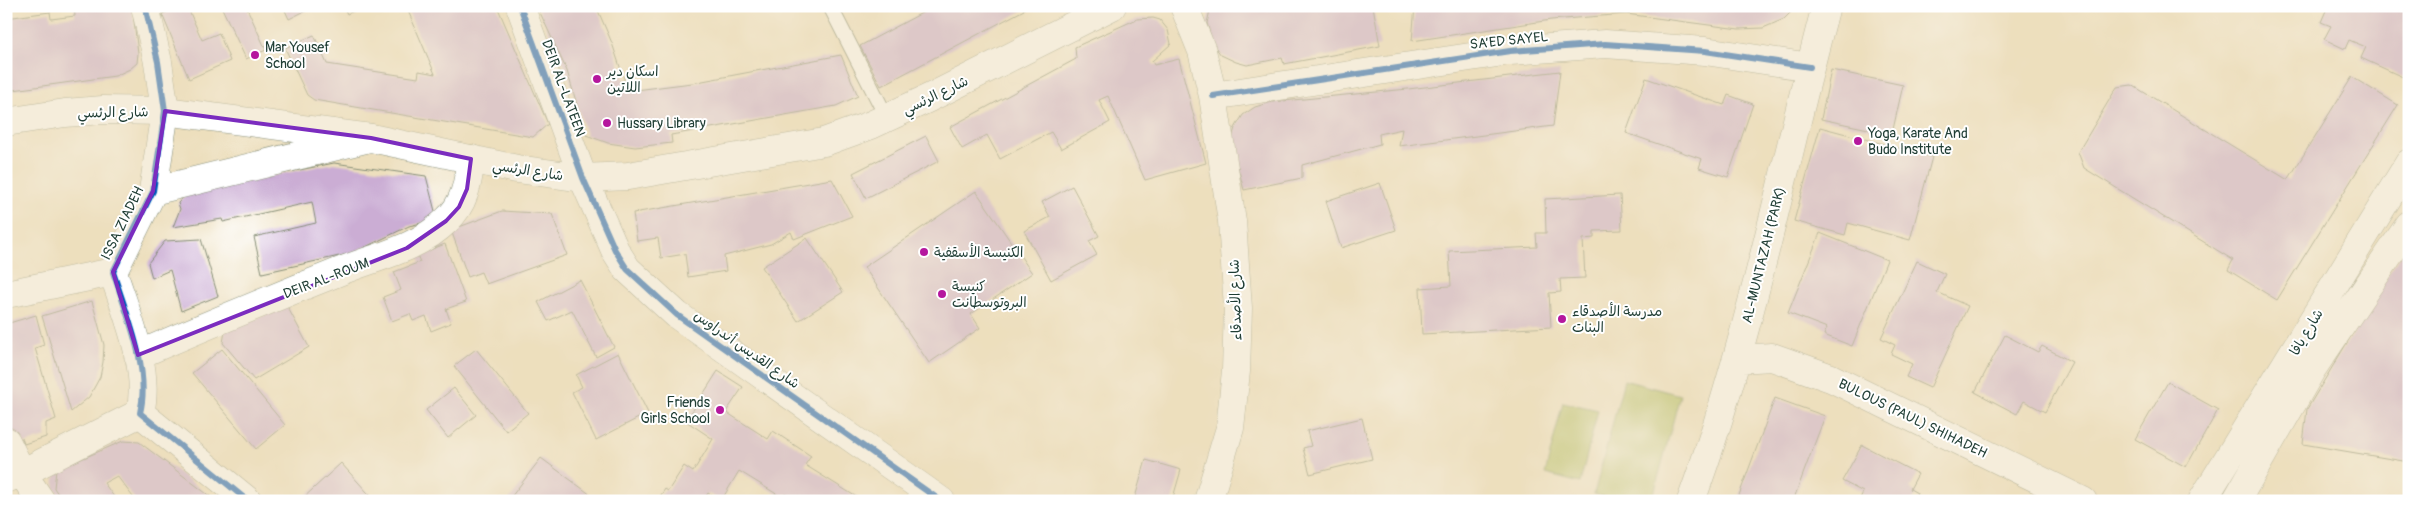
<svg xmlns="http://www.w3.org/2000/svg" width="2415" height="507" font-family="Pangolin,'Playpen Sans Arabic',sans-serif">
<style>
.green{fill:#aebd5f;stroke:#667d4a}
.building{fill:#cbadd4}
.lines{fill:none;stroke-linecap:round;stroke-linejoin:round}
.lane-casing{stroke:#868e78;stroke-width:16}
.street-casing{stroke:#868e78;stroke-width:29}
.secondary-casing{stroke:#868e78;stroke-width:29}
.lane{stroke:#fff;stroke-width:14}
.street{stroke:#fff;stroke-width:28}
.secondary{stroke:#fff;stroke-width:28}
.cycleway-casing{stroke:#fff;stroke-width:9}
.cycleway{stroke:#0057b8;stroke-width:6}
.marked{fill:none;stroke:#7b2cbf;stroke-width:4;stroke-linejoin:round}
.poi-dot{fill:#b5179e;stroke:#fff;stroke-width:2}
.labels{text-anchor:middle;stroke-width:4;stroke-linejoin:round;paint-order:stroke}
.street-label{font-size:14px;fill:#1f3d34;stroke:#fff}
.poi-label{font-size:14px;fill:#1f3d34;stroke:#fff;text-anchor:start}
</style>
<rect width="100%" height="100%" fill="#fff"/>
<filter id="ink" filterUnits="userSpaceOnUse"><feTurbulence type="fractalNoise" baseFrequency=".02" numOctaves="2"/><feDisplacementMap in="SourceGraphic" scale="10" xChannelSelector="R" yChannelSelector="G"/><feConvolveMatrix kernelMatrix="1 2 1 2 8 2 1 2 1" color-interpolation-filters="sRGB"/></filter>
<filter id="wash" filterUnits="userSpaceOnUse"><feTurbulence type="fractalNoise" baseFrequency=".0096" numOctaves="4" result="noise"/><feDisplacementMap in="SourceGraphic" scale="20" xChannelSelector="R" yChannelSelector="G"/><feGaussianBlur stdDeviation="1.12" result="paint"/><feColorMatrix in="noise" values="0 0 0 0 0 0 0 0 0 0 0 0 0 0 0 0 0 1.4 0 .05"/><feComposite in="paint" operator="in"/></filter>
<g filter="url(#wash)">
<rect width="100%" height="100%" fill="#eddfbd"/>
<!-- green -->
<path class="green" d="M 1624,380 L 1680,395 L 1652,501 L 1618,501 L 1594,494 Z
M 1563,402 L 1598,410 L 1580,483 L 1545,474 Z"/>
<g id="blocks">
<!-- building -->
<path class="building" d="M 74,6 L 132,6 L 138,53 L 137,63 L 130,69 L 115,76 L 6,91 L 6,18 L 50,12 L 51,19 L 75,16 Z
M 181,6 L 187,6 L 202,40 L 219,33 L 230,61 L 189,79 L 162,14 Z
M 221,6 L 246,6 L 266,50 L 246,59 Z
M 283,6 L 308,6 L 309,9 L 289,19 Z
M 343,6 L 365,6 L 347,14 Z
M 406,6 L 497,6 L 548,124 L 533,137 L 314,100 L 307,95 L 285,48 L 314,35 L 327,64 L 418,78 L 419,71 L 435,74 Z
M 537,6 L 596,6 L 612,43 L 628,91 L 692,83 L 841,55 L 858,96 L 836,106 L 671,135 L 672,143 L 635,147 L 608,143 L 586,135 L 567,71 Z
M 935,6 L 1022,6 L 1024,10 L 881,86 L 860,46 Z
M 1211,6 L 1373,6 L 1380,46 L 1284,64 L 1282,58 L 1247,65 L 1236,62 L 1221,55 L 1213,44 L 1207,23 Z
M 1415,6 L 1797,6 L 1784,19 L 1763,28 L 1739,29 L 1626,14 L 1551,20 L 1412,41 Z
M 2328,6 L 2409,6 L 2409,74 L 2407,79 L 2361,58 L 2366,47 L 2349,40 L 2345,49 L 2324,39 L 2331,26 L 2321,22 Z
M 1153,18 L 1160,20 L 1168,30 L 1171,44 L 1152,61 L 1154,65 L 1179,59 L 1206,163 L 1145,180 L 1108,96 L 1099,100 L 1110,122 L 1061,149 L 1051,132 L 1000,159 L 987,135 L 962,149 L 950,127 L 1076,59 L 1075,47 L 1137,19 Z
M 1831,70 L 1903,85 L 1892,134 L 1821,119 Z
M 1560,71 L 1553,126 L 1399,146 L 1402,129 L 1379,134 L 1380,144 L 1302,165 L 1302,178 L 1244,190 L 1231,141 L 1235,128 L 1243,115 L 1255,107 L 1272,102 L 1408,89 Z
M 2352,77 L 2398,105 L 2277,300 L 2228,270 L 2233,260 L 2084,168 L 2078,152 L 2117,87 L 2132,85 L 2288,180 Z
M 1646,78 L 1724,105 L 1728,95 L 1753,104 L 1728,177 L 1699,168 L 1702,159 L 1626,133 Z
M 1820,127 L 1932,157 L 1910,240 L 1848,223 L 1845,235 L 1794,221 Z
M 926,136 L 939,161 L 866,198 L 853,173 Z
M 334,163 L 426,176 L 437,219 L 409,226 L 353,253 L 262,273 L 254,237 L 316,223 L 312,202 L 223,222 L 222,219 L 173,227 L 180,209 L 178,203 L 187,193 Z
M 832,179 L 852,216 L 794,239 L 791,232 L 771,244 L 724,256 L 726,271 L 688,277 L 685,254 L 661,258 L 658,238 L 637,241 L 633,213 Z
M 1380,183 L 1396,230 L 1341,248 L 1326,201 Z
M 1072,186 L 1099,236 L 1089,241 L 1097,255 L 1051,280 L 1024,231 L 1050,217 L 1042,202 Z
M 976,191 L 1032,273 L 971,314 L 980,328 L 929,363 L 864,267 Z
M 1620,195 L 1622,230 L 1594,231 L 1594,238 L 1583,239 L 1585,278 L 1560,279 L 1561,292 L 1549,293 L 1551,327 L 1422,334 L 1420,288 L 1451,286 L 1449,251 L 1537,247 L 1536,233 L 1546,233 L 1545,199 Z
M 502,211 L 552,214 L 567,255 L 486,284 L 481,272 L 468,277 L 451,230 Z
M 1820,233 L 1887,260 L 1852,346 L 1824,335 L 1827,328 L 1788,313 Z
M 807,238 L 843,292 L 798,321 L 762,267 Z
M 201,239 L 218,296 L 181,311 L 170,270 L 152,278 L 148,263 L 165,241 Z
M 2409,240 L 2409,462 L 2303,444 L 2307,409 Z
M 445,244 L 466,302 L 446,309 L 451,323 L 431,331 L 426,316 L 413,321 L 410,314 L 392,321 L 383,297 L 401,290 L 394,272 L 420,262 L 417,255 Z
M 1917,261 L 1945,274 L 1937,292 L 1968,306 L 1930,388 L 1906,377 L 1912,364 L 1891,354 L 1895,345 L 1881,338 Z
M 580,280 L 614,347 L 596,357 L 572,310 L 548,321 L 538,302 Z
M 92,301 L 104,345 L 103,362 L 100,377 L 89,397 L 71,412 L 42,316 Z
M 287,306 L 309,347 L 254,380 L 223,343 L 225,331 Z
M 36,315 L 44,345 L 35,348 L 56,419 L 46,423 L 46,437 L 24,444 L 22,438 L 14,440 L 6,416 L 6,324 Z
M 2005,335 L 2038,352 L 2042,346 L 2072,362 L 2045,412 L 2024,401 L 2017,414 L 1975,392 Z
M 222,349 L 285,425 L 256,449 L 192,373 Z
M 476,349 L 528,413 L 506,431 L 454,366 Z
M 618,353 L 648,413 L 596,440 L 572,392 L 582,387 L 576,375 Z
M 718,371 L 743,387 L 726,412 L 768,439 L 773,431 L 811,456 L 805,465 L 863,501 L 796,501 L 785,494 L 783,498 L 739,471 L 721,501 L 708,493 L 703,501 L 657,501 L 665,489 L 668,491 L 684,466 L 693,472 L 713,439 L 686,421 Z
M 2168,382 L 2218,410 L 2186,467 L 2135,439 Z
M 454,388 L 476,415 L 448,438 L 426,410 Z
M 1775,398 L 1825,416 L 1793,501 L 1746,501 L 1738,498 Z
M 1362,418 L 1372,459 L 1310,474 L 1303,448 L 1311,446 L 1307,431 Z
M 123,441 L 139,442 L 215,500 L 136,501 L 117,476 L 104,483 L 117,501 L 63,501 L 54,488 L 56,470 Z
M 1862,445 L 1918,474 L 1910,489 L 1917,493 L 1913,501 L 1859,501 L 1863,492 L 1842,481 Z
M 541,458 L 591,495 L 587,501 L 508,501 Z
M 1146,460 L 1181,470 L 1172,501 L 1134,501 Z
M 341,463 L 375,501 L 300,501 Z"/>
</g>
</g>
<g filter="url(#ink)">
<use href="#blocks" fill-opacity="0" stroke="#868e78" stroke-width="1"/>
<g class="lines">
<!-- lane casing -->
<g class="lane-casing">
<path id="lane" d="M 830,6 L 887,118"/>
</g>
<!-- street casing -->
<g class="street-casing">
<path id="street" d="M 145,6 L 158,62 L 165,111 L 153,191 L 113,272 C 126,313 151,369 140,413 L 248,501
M 520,6 L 583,178 L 615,250 L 627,269 L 677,315 L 941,501
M 1184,6 L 1202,51 L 1213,96 L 1232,221 L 1238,308 L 1236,371 L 1230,428 L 1208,501
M 1213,96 L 1510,51 L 1605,44 L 1705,51 L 1810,67
M 153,191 L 370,138
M 6,294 L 113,272
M 138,355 C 205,326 273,298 341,271 C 378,256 417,249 446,221 C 465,204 468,183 471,159
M 1738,359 L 1772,357 L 1831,378 L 2083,501
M 6,441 L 22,473 L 41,501
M 6,479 L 22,473 L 140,413
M 1691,501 C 1750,340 1782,171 1826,6"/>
</g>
<!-- secondary casing -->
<g class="secondary-casing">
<path id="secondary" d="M 6,122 L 65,113 L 103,110 L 165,111 L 371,138 L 517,169 L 583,178 L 628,176 L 824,142 L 871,125 L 929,98 L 1112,6
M 2202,501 L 2409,163
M 2236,501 L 2312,369 L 2409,225"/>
</g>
<!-- lane -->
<use href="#lane" class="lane"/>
<!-- street -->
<use href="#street" class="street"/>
<!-- secondary -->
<use href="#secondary" class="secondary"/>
<!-- cycleway casing -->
<g class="cycleway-casing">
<path id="cycleway" d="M 145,6 L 158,62 L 165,111 L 153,191 L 113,272 C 126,313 151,369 140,413 L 248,501
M 520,6 L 583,178 L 615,250 L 627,269 L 677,315 L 941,501
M 1213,96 L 1510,51 L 1605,44 L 1705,51 L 1810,67"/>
</g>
<!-- cycleway -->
<use href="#cycleway" class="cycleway"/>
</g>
</g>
<!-- marked area -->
<path d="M0 0H2415V507H0ZM 165,111 L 371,138 L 471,159 L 467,189 L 459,207 L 446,221 L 407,248 L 138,355 L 113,272 L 153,191 Z" fill="#eddfbd" fill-opacity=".55" fill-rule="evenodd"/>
<path class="marked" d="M 165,111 L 371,138 L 471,159 L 467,189 L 459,207 L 446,221 L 407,248 L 138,355 L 113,272 L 153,191 Z"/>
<!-- markers -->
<g class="poi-dot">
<circle cx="255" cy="55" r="5"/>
<circle cx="597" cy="79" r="5"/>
<circle cx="607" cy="123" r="5"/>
<circle cx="1858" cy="141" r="5"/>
<circle cx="924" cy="252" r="5"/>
<circle cx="942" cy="294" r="5"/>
<circle cx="1562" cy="319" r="5"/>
<circle cx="720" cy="410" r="5"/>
</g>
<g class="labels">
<!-- street labels -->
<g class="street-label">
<text transform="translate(1509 40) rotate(-6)" y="5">SA’ED SAYEL</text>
<text transform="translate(564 88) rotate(70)" y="5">DEIR AL-LATEEN</text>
<text transform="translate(935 95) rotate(-26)" y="5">شارع الرئسي</text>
<text transform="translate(113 112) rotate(-1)" y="5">شارع الرئسي</text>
<text transform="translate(528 170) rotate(9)" y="5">شارع الرئسي</text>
<text transform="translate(122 223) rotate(-64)" y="5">ISSA ZIADEH</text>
<text transform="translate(1763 255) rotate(-76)" y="5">AL-MUNTAZAH (PARK)</text>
<text transform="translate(326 278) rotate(-21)" y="5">DEIR AL-ROUM</text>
<text transform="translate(1235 300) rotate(-92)" y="5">شارع الأصدقاء</text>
<text transform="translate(2306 332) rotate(-59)" y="5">شارع يافا</text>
<text transform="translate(747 349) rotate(35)" y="5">شارع القديس أندراوس</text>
<text transform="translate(1913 418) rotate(26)" y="5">BULOUS (PAUL) SHIHADEH</text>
</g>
<!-- poi labels -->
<g class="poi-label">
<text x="265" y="52">Mar Yousef<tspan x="265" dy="16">School</tspan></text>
<text x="607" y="76">اسكان دير<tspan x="607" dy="16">اللاتين</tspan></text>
<text x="617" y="128">Hussary Library</text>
<text x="1868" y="138">Yoga, Karate And<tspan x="1868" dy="16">Budo Institute</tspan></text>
<text x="934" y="257">الكنيسة الأسقفية</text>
<text x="952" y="291">كنيسة<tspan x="952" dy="16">البروتوسطانت</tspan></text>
<text x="1572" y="316">مدرسة الأصدقاء<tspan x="1572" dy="16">البنات</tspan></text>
<text x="710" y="407" text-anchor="end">Friends<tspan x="710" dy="16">Girls School</tspan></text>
</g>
</g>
<!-- margin -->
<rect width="2415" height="507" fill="none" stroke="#fff" stroke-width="25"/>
</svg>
